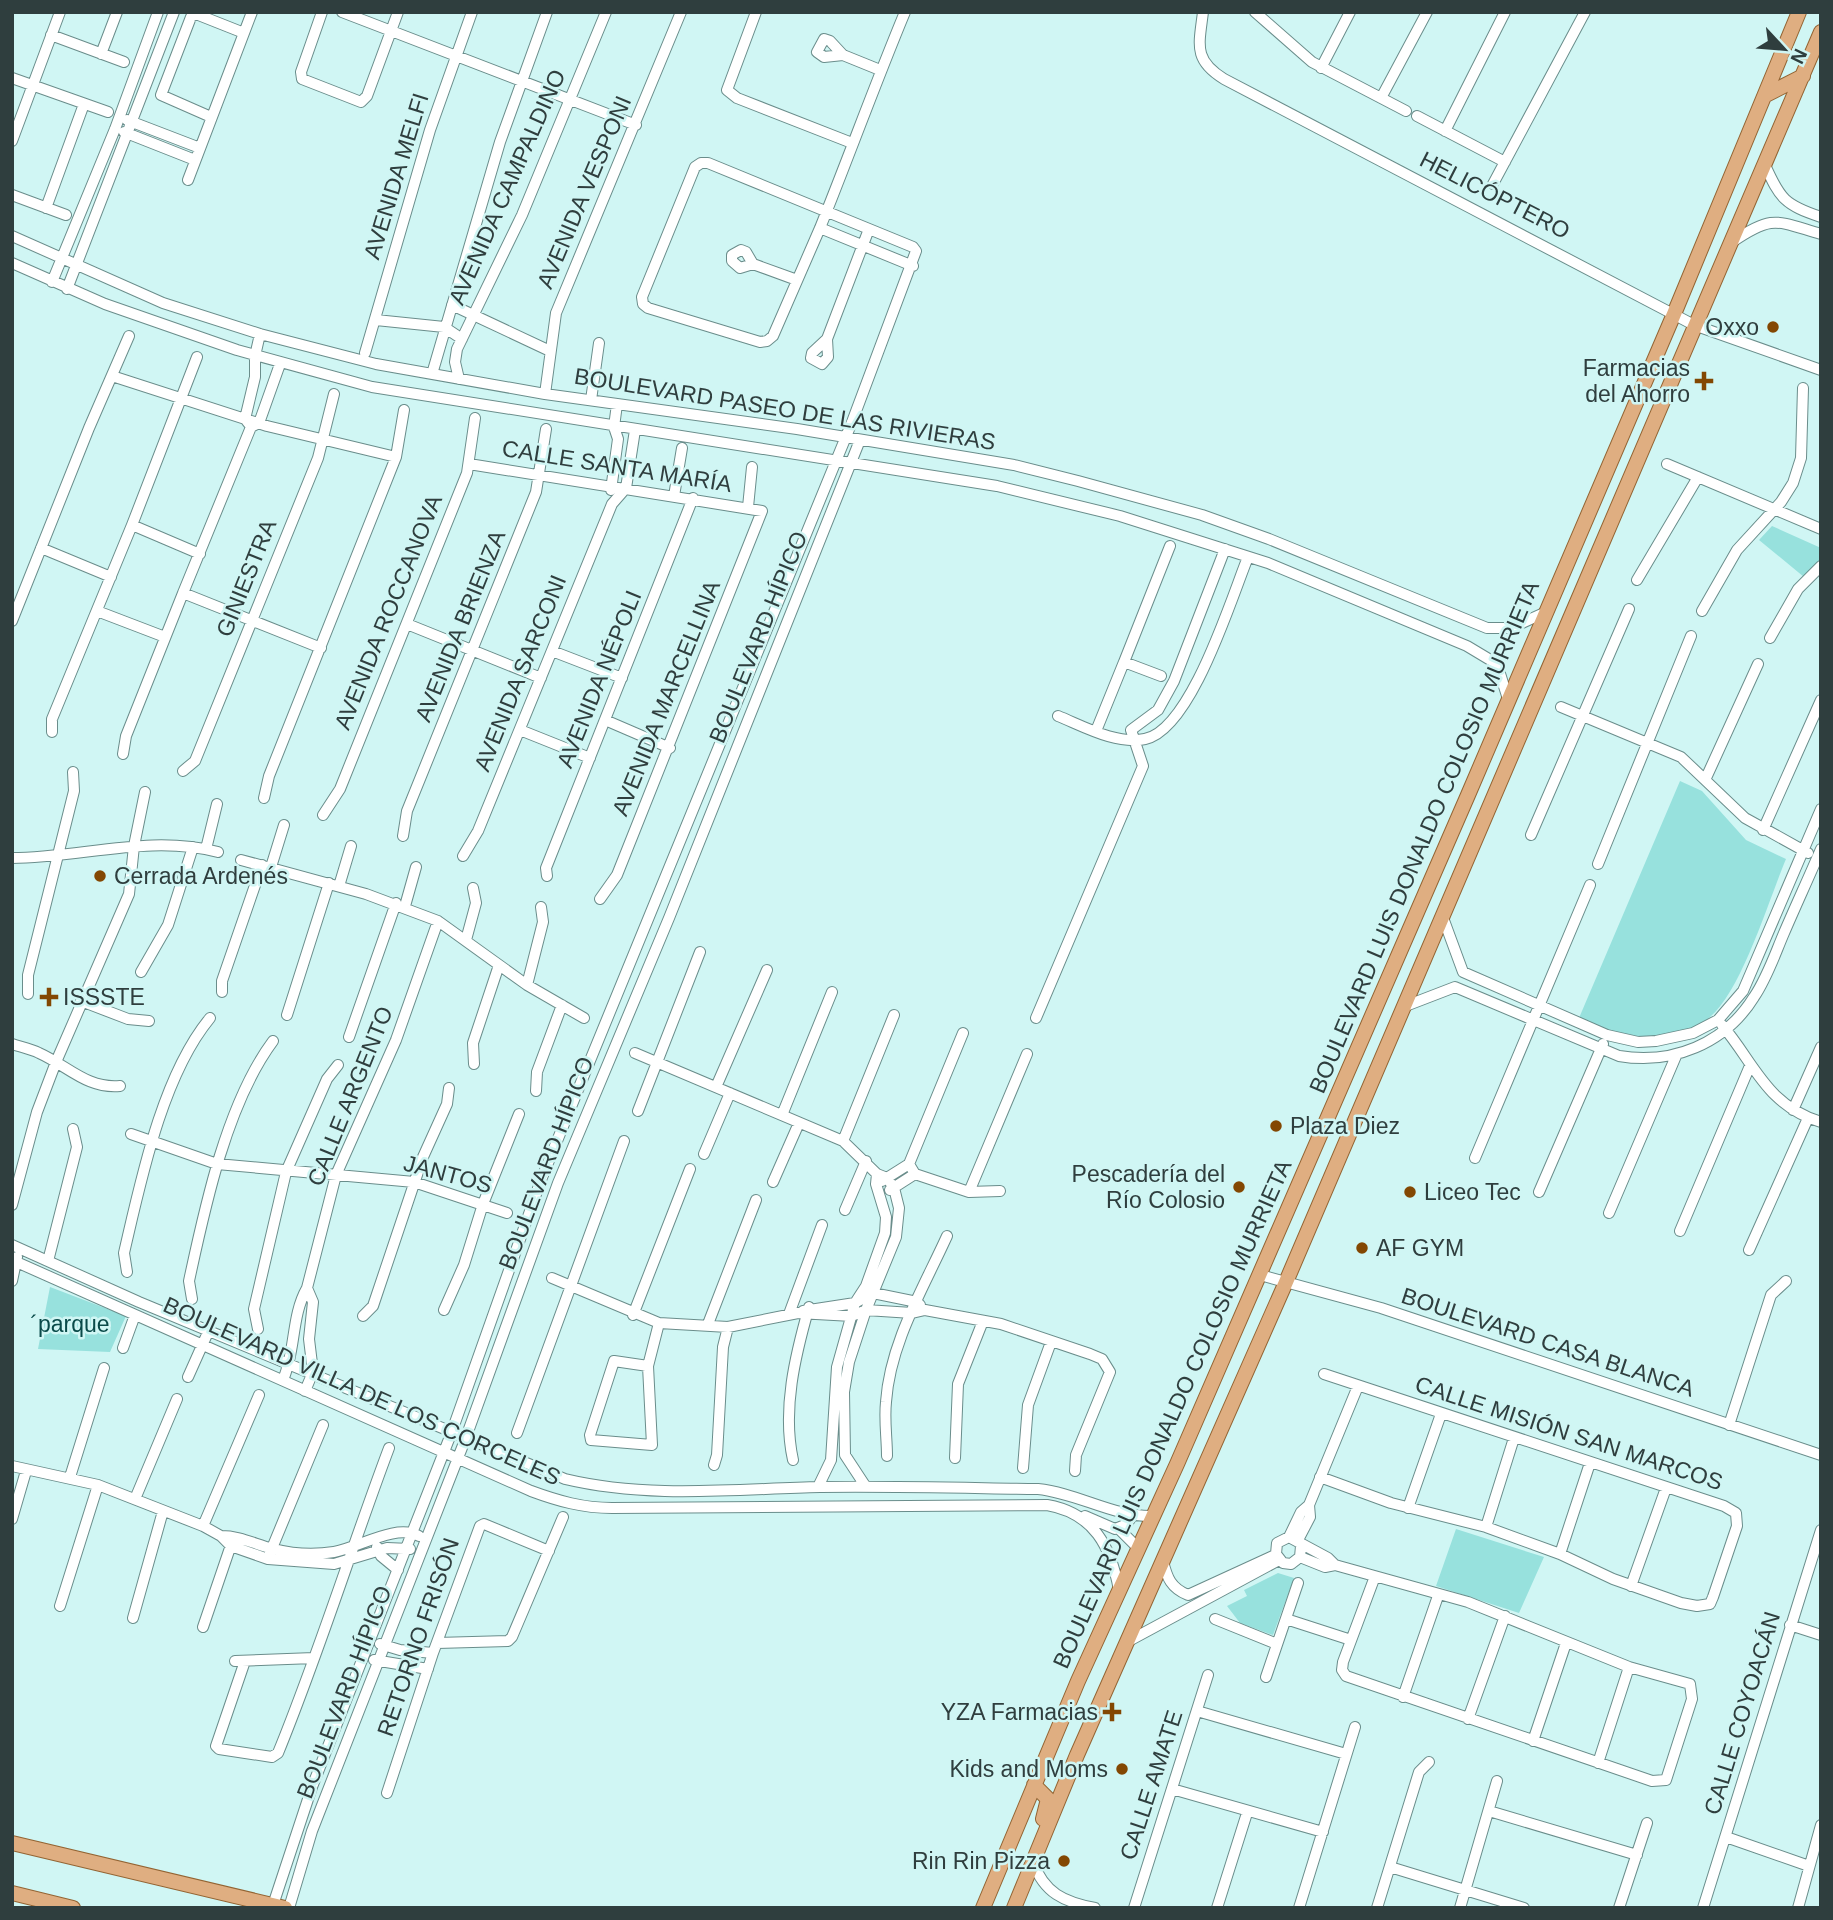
<svg xmlns="http://www.w3.org/2000/svg" width="1833" height="1920" font-family="Arial,sans-serif">
<style>
.green{fill:#97e1dd}
.lines{fill:none;stroke-linecap:round;stroke-linejoin:round}
.minor-casing{stroke:#6a8d8b;stroke-width:12}
.major-casing{stroke:#936433;stroke-width:16}
.minor{stroke:#fff;stroke-width:10}
.major{stroke:#dfae81;stroke-width:14}
.poi-dot{fill:#834702;stroke:#d0f6f4;stroke-width:2.5}
.labels{text-anchor:middle;stroke-width:5;stroke-linejoin:round;paint-order:stroke}
.street-label{font-size:23px;fill:#2f3e3e;stroke:#d0f6f4}
.poi-label{font-size:23px;fill:#2f3e3e;stroke:#d0f6f4;text-anchor:end}
.park-label{font-size:23px;fill:#0a4b4a;stroke:#d0f6f4}
</style>
<rect width="100%" height="100%" fill="#d0f6f4"/>
<!-- green -->
<path class="green" d="M 1772,526 L 1821,548 L 1821,561 L 1804,577 L 1759,540 Z
M 1680,781 L 1702,791 L 1746,840 L 1786,859 C 1769,899 1742,990 1710,1017 C 1695,1031 1666,1038 1645,1038 C 1622,1038 1600,1027 1579,1018 Z
M 50,1287 L 126,1316 L 110,1352 L 38,1349 Z
M 1456,1529 L 1544,1557 L 1519,1613 L 1436,1586 Z
M 1278,1573 L 1294,1578 L 1273,1635 L 1240,1623 L 1227,1606 L 1247,1596 L 1244,1590 Z"/>
<g class="lines">
<!-- minor casing -->
<g class="minor-casing">
<path id="minor" d="M 322,12 L 301,72 L 302,79 L 361,102 L 367,96 L 398,12
M 342,12 L 636,125
M 756,12 L 727,90 L 737,98 L 852,143
M 1203,12 C 1199,45 1193,60 1224,79 L 1694,325 L 1821,370
M 1255,12 L 1312,62 L 1406,111
M 51,35 L 124,62
M 101,54 L 117,12
M 843,55 L 824,57 L 817,52 L 824,39 L 830,41 L 843,55 L 880,70
M 1321,68 L 1350,12
M 12,78 L 108,112
M 1381,98 L 1427,12
M 1417,116 L 1505,162
M 211,117 L 161,95 L 191,17 L 196,14 L 244,33
M 127,120 L 200,148
M 1445,131 L 1505,12
M 124,132 L 195,160
M 12,141 L 60,12
M 1765,165 C 1780,199 1785,205 1821,217
M 188,180 L 252,12
M 1493,184 L 1585,12
M 12,195 L 66,215
M 46,208 L 84,104
M 820,228 L 913,266
M 12,236 L 163,303 L 260,334 L 376,364 L 545,394 L 797,429 L 1014,465 L 1078,481 L 1202,515 L 1269,539 L 1487,628 L 1511,628 L 1544,613
M 1732,242 C 1773,214 1776,221 1821,234
M 12,263 L 105,304 L 237,350 L 372,387 L 997,486 L 1120,516 L 1268,563 L 1467,646 L 1497,664 L 1508,699
M 753,264 L 746,252 L 741,250 L 732,255 L 732,261 L 740,268 L 753,264 L 797,280
M 52,282 L 115,129 L 158,12
M 67,289 L 174,12
M 452,305 L 550,351
M 376,320 L 444,327 L 462,339
M 827,339 L 812,353 L 811,358 L 822,364 L 828,357 L 827,339 L 869,229
M 365,353 L 430,130 L 472,12
M 432,374 L 500,142 L 547,12
M 112,376 L 267,426 L 396,457 L 269,776 L 264,798
M 459,379 L 455,362 L 457,349 L 522,215 L 606,12
M 545,394 L 556,313 L 681,12
M 591,400 L 599,343
M 249,424 L 245,419 L 255,377 L 255,356 L 260,334
M 396,457 L 404,410
M 469,464 L 762,511 L 617,875 L 600,899
M 1667,464 L 1821,529
M 611,490 L 618,439 L 614,427 L 617,404
M 674,496 L 682,448
M 748,507 L 752,467
M 132,525 L 200,554
M 41,548 L 111,577
M 1637,580 L 1698,477
M 183,593 L 251,427 L 259,423 L 280,364
M 97,611 L 165,637
M 1702,611 L 1737,550 L 1781,502 L 1793,483 L 1801,458 L 1803,388
M 12,621 L 89,428 L 129,336
M 407,624 L 541,678
M 1770,638 L 1798,589 L 1821,566
M 552,651 L 622,678
M 1124,662 L 1170,546
M 1561,707 L 1681,757 L 1745,818 L 1808,853
M 1058,716 C 1083,726 1116,745 1145,739 C 1191,730 1231,599 1248,557
M 605,720 L 670,748
M 520,730 L 590,758
M 1096,731 L 1124,662 L 1161,676
M 52,732 L 52,719 L 132,525 L 197,357
M 123,754 L 126,736 L 183,593 L 321,648
M 183,771 L 195,761 L 318,458 L 334,394
M 1706,778 L 1758,664
M 323,815 L 340,789 L 467,473 L 475,418
M 1763,830 L 1821,700
M 1531,835 L 1629,609
M 403,836 L 407,811 L 536,492 L 546,429
M 206,849 L 217,804
M 463,856 L 478,831 L 612,504 L 626,488 L 635,430
M 12,858 C 81,858 149,834 218,852
M 241,860 L 366,894 L 438,921 L 527,985 L 584,1018
M 1598,864 L 1691,636
M 271,867 L 284,825
M 547,876 L 546,868 L 693,498
M 339,886 L 351,846
M 405,906 L 416,867
M 1442,915 L 1463,972 L 1607,1035 L 1638,1042 L 1656,1041 L 1693,1033 L 1718,1020 L 1743,991 L 1821,809
M 466,940 L 476,903 L 473,888
M 141,972 L 168,925 L 193,847
M 527,985 L 543,922 L 541,907
M 222,992 L 222,981 L 262,865
M 28,994 L 28,975 L 74,791 L 73,772
M 81,1001 L 128,1019 L 149,1021
M 1403,1007 L 1455,987 L 1619,1056 C 1672,1065 1725,1044 1754,997 C 1767,978 1775,954 1784,933 C 1796,905 1809,877 1821,849
M 287,1015 L 329,883
M 1036,1018 L 1143,766 L 1131,730 L 1158,710 L 1174,681 L 1225,549
M 1722,1025 C 1755,1064 1766,1105 1821,1122
M 349,1037 L 396,903
M 12,1044 C 21,1047 31,1049 39,1053 C 68,1066 87,1089 120,1086
M 635,1053 L 843,1141 L 877,1174 L 887,1178 L 894,1188 L 899,1208 L 896,1237 L 866,1310 L 849,1362 L 844,1392 L 845,1455 L 866,1487
M 474,1064 L 473,1043 L 499,965
M 716,1087 L 767,970
M 536,1091 L 537,1072 L 562,1005
M 1793,1110 L 1821,1047
M 638,1111 L 700,952
M 782,1115 L 832,992
M 131,1134 L 217,1164 L 414,1182 L 507,1213
M 843,1141 L 894,1015
M 704,1154 L 730,1093
M 1475,1158 L 1590,885
M 909,1164 L 963,1033
M 909,1164 L 915,1174 L 969,1192 L 1000,1191
M 882,1181 L 909,1164
M 773,1182 L 799,1123
M 890,1190 L 915,1174
M 969,1192 L 1027,1054
M 1539,1192 L 1603,1044
M 12,1205 L 37,1112 L 56,1062 L 129,894 L 134,846 L 145,792
M 845,1210 L 866,1161
M 1609,1213 L 1676,1056
M 1680,1231 L 1749,1068
M 12,1245 L 139,1302 L 565,1479 C 649,1499 734,1489 820,1487 C 892,1486 966,1488 1038,1489 C 1078,1493 1113,1517 1153,1516
M 1749,1250 L 1808,1118
M 12,1260 L 531,1491 C 558,1501 583,1508 612,1508 L 1047,1505 C 1094,1513 1111,1547 1119,1590
M 48,1261 L 77,1147 L 73,1129
M 127,1272 L 124,1253 C 141,1180 162,1076 210,1018
M 1260,1275 L 1381,1308 L 1821,1455
M 552,1278 L 659,1323 L 728,1327 L 798,1313 L 852,1316 L 866,1310 L 912,1313 L 925,1310 L 1001,1324 L 1090,1354 L 1102,1359 L 1110,1372 L 1076,1455 L 1075,1471
M 12,1281 L 17,1257
M 192,1299 L 189,1281 C 205,1206 227,1103 273,1041
M 444,1310 L 464,1265 L 483,1204 L 519,1114
M 803,1311 L 855,1303 L 873,1293 L 917,1302 L 920,1305
M 789,1314 L 822,1225
M 633,1315 L 690,1169
M 363,1316 L 373,1306 L 423,1157 L 447,1104 L 449,1088
M 708,1324 L 756,1200
M 258,1329 L 254,1309 L 286,1172 L 327,1079 L 338,1065
M 123,1348 L 135,1315
M 648,1366 L 614,1361 L 590,1435 L 591,1440 L 652,1445 L 648,1366 L 659,1323
M 188,1377 L 209,1330
M 283,1380 C 296,1350 291,1316 307,1288 L 336,1175 L 396,1040 L 438,921
M 305,1391 L 313,1372 L 309,1339 L 313,1302 L 307,1288
M 1729,1425 L 1771,1295 L 1786,1281
M 517,1433 L 624,1141
M 887,1456 C 887,1438 884,1420 886,1402 C 890,1343 923,1289 947,1236
M 955,1458 L 958,1384 L 983,1321
M 793,1460 C 782,1410 795,1356 809,1307
M 714,1465 L 717,1455 L 723,1347 L 728,1327
M 12,1466 L 98,1485 L 203,1526 L 221,1536 L 231,1546 L 268,1559 L 334,1564 L 387,1548 L 410,1549
M 1023,1468 L 1028,1405 L 1051,1342
M 70,1477 L 104,1368
M 1320,1477 L 1391,1503 L 1486,1527 L 1560,1554 L 1613,1579 L 1681,1603 L 1697,1606 L 1710,1604 L 1713,1597 L 1737,1526 L 1736,1513 L 1724,1506 L 1324,1374
M 818,1487 L 831,1460 L 837,1367 L 855,1303 L 866,1286 L 885,1233 L 886,1217 L 876,1184 L 877,1174
M 135,1499 L 177,1399
M 1408,1508 L 1441,1414
M 1085,1516 L 1115,1529 L 1127,1524 L 1132,1516
M 12,1519 L 26,1471
M 203,1526 L 259,1395
M 1486,1527 L 1514,1438
M 1119,1529 L 1138,1548
M 221,1536 C 241,1536 256,1545 274,1549 C 293,1554 315,1555 334,1552 C 358,1548 396,1523 419,1536
M 1289,1537 L 1301,1512 L 1309,1505 L 1358,1386
M 1298,1540 L 1310,1517 L 1309,1505
M 1301,1546 L 1300,1557 L 1291,1564 L 1283,1563 L 1276,1554 L 1277,1543 L 1289,1537 L 1328,1558 L 1335,1565
M 377,1547 L 381,1556 L 398,1570
M 270,1553 L 323,1425
M 1560,1554 L 1590,1463
M 1300,1557 L 1325,1567 L 1335,1565 L 1468,1602 L 1629,1667 L 1690,1684 L 1692,1699 L 1666,1780 L 1652,1781 L 1346,1676 L 1342,1670 L 1343,1662 L 1374,1579
M 1163,1561 C 1167,1578 1171,1588 1188,1595 L 1273,1556
M 1631,1586 L 1666,1488
M 60,1606 L 98,1485
M 133,1618 L 163,1511
M 1215,1619 L 1277,1644
M 1286,1619 L 1351,1640
M 1790,1625 L 1821,1635
M 203,1627 L 232,1542
M 437,1643 L 508,1641 L 512,1637 L 563,1517
M 1125,1643 L 1279,1560
M 380,1644 L 400,1650 L 433,1653
M 374,1660 L 428,1669
M 235,1661 L 314,1658
M 245,1661 L 216,1746 L 219,1749 L 272,1757 L 278,1753 C 319,1653 351,1549 389,1448
M 1266,1677 L 1298,1583
M 1403,1697 L 1438,1596
M 1197,1711 L 1346,1754
M 1468,1719 L 1505,1616
M 1533,1741 L 1566,1643
M 1598,1763 L 1629,1667
M 1172,1789 L 1323,1832
M 387,1793 L 433,1653 L 480,1526 L 484,1524 L 549,1551
M 1489,1811 L 1637,1855
M 1726,1837 L 1809,1866
M 1033,1862 C 1044,1893 1064,1902 1095,1908
M 1390,1867 L 1524,1908
M 273,1905 L 312,1787 L 451,1434 L 541,1180 L 852,422 L 916,251 L 913,247 C 844,219 776,191 708,163 L 701,163 L 695,167 L 642,297 L 643,304 L 648,308 L 760,342 L 767,341 L 773,336 L 820,228 C 849,156 875,84 905,12
M 289,1908 L 312,1831 L 465,1440 L 558,1183 L 669,918 L 860,440
M 1134,1908 L 1208,1675
M 1217,1908 L 1247,1813
M 1299,1908 L 1355,1727
M 1377,1908 L 1419,1772 L 1429,1762
M 1460,1908 L 1497,1781
M 1619,1908 L 1647,1823
M 1703,1908 L 1821,1530
M 1798,1908 L 1821,1825"/>
</g>
<!-- major casing -->
<g class="major-casing">
<path id="major" d="M 1766,95 L 1803,76
M 1034,1785 L 1048,1799 L 1043,1819
M 12,1843 L 285,1908
M 12,1893 L 73,1908
M 983,1908 L 1078,1681 L 1177,1464 L 1468,795 L 1674,314 L 1799,12
M 1014,1908 L 1077,1755 L 1286,1282 L 1821,32"/>
</g>
<!-- minor -->
<use href="#minor" class="minor"/>
<!-- major -->
<use href="#major" class="major"/>
</g>
<!-- markers -->
<g class="poi-dot">
<circle cx="1773" cy="327" r="7"/>
<path d="M1700.5 370.5h7v7h7v7h-7v7h-7v-7h-7v-7h7z"/>
<circle cx="100" cy="876" r="7"/>
<path d="M45.5 986.5h7v7h7v7h-7v7h-7v-7h-7v-7h7z"/>
<circle cx="1276" cy="1126" r="7"/>
<circle cx="1239" cy="1187" r="7"/>
<circle cx="1410" cy="1192" r="7"/>
<circle cx="1362" cy="1248" r="7"/>
<path d="M1108.5 1701.5h7v7h7v7h-7v7h-7v-7h-7v-7h7z"/>
<circle cx="1122" cy="1769" r="7"/>
<circle cx="1064" cy="1861" r="7"/>
</g>
<g class="labels">
<!-- street labels -->
<g class="street-label">
<text transform="translate(396 176) rotate(-73)" y="8">AVENIDA MELFI</text>
<text transform="translate(507 187) rotate(-66)" y="8">AVENIDA CAMPALDINO</text>
<text transform="translate(584 192) rotate(-67)" y="8">AVENIDA VESPONI</text>
<text transform="translate(1495 195) rotate(27)" y="8">HELICÓPTERO</text>
<text transform="translate(785 409) rotate(9)" y="8">BOULEVARD PASEO DE LAS RIVIERAS</text>
<text transform="translate(617 466) rotate(9)" y="8">CALLE SANTA MARÍA</text>
<text transform="translate(246 578) rotate(-68)" y="8">GINIESTRA</text>
<text transform="translate(388 612) rotate(-68)" y="8">AVENIDA ROCCANOVA</text>
<text transform="translate(460 626) rotate(-68)" y="8">AVENIDA BRIENZA</text>
<text transform="translate(758 637) rotate(-68)" y="8">BOULEVARD HÍPICO</text>
<text transform="translate(520 673) rotate(-68)" y="8">AVENIDA SARCONI</text>
<text transform="translate(599 679) rotate(-68)" y="8">AVENIDA NÉPOLI</text>
<text transform="translate(666 698) rotate(-68)" y="8">AVENIDA MARCELLINA</text>
<text transform="translate(1424 837) rotate(-67)" y="8">BOULEVARD LUIS DONALDO COLOSIO MURRIETA</text>
<text transform="translate(350 1096) rotate(-68)" y="8">CALLE ARGENTO</text>
<text transform="translate(546 1163) rotate(-69)" y="8">BOULEVARD HÍPICO</text>
<text transform="translate(448 1174) rotate(15)" y="8">JANTOS</text>
<text transform="translate(1548 1342) rotate(18)" y="8">BOULEVARD CASA BLANCA</text>
<text transform="translate(362 1391) rotate(24)" y="8">BOULEVARD VILLA DE LOS CORCELES</text>
<text transform="translate(1172 1414) rotate(-66)" y="8">BOULEVARD LUIS DONALDO COLOSIO MURRIETA</text>
<text transform="translate(1569 1433) rotate(18)" y="8">CALLE MISIÓN SAN MARCOS</text>
<text transform="translate(418 1637) rotate(-71)" y="8">RETORNO FRISÓN</text>
<text transform="translate(344 1692) rotate(-69)" y="8">BOULEVARD HÍPICO</text>
<text transform="translate(1742 1713) rotate(-73)" y="8">CALLE COYOACÁN</text>
<text transform="translate(1151 1785) rotate(-72)" y="8">CALLE AMATE</text>
</g>
<!-- poi labels -->
<g class="poi-label">
<text x="1759" y="335">Oxxo</text>
<text x="1690" y="376">Farmacias<tspan x="1690" dy="26">del Ahorro</tspan></text>
<text x="114" y="884" text-anchor="start">Cerrada Ardenés</text>
<text x="63" y="1005" text-anchor="start">ISSSTE</text>
<text x="1290" y="1134" text-anchor="start">Plaza Diez</text>
<text x="1225" y="1182">Pescadería del<tspan x="1225" dy="26">Río Colosio</tspan></text>
<text x="1424" y="1200" text-anchor="start">Liceo Tec</text>
<text x="1376" y="1256" text-anchor="start">AF GYM</text>
<text x="1098" y="1720">YZA Farmacias</text>
<text x="1108" y="1777">Kids and Moms</text>
<text x="1050" y="1869">Rin Rin Pizza</text>
</g>
<!-- park labels -->
<g class="park-label">
<text x="70" y="1332">´parque</text>
</g>
</g>
<!-- border -->
<rect width="1833" height="1920" fill="none" stroke="#2f3e3e" stroke-width="28"/>
<!-- north arrow -->
<g transform="translate(1784 49) rotate(116)" stroke="#d0f6f4" stroke-width="5" paint-order="stroke">
<path d="M0-5L12 26L0 18L-12 26Z" fill="#2f3e3e"/>
<text y="-10" font-size="19" font-weight="bold" text-anchor="middle" fill="#2f3e3e">N</text>
</g>
</svg>
